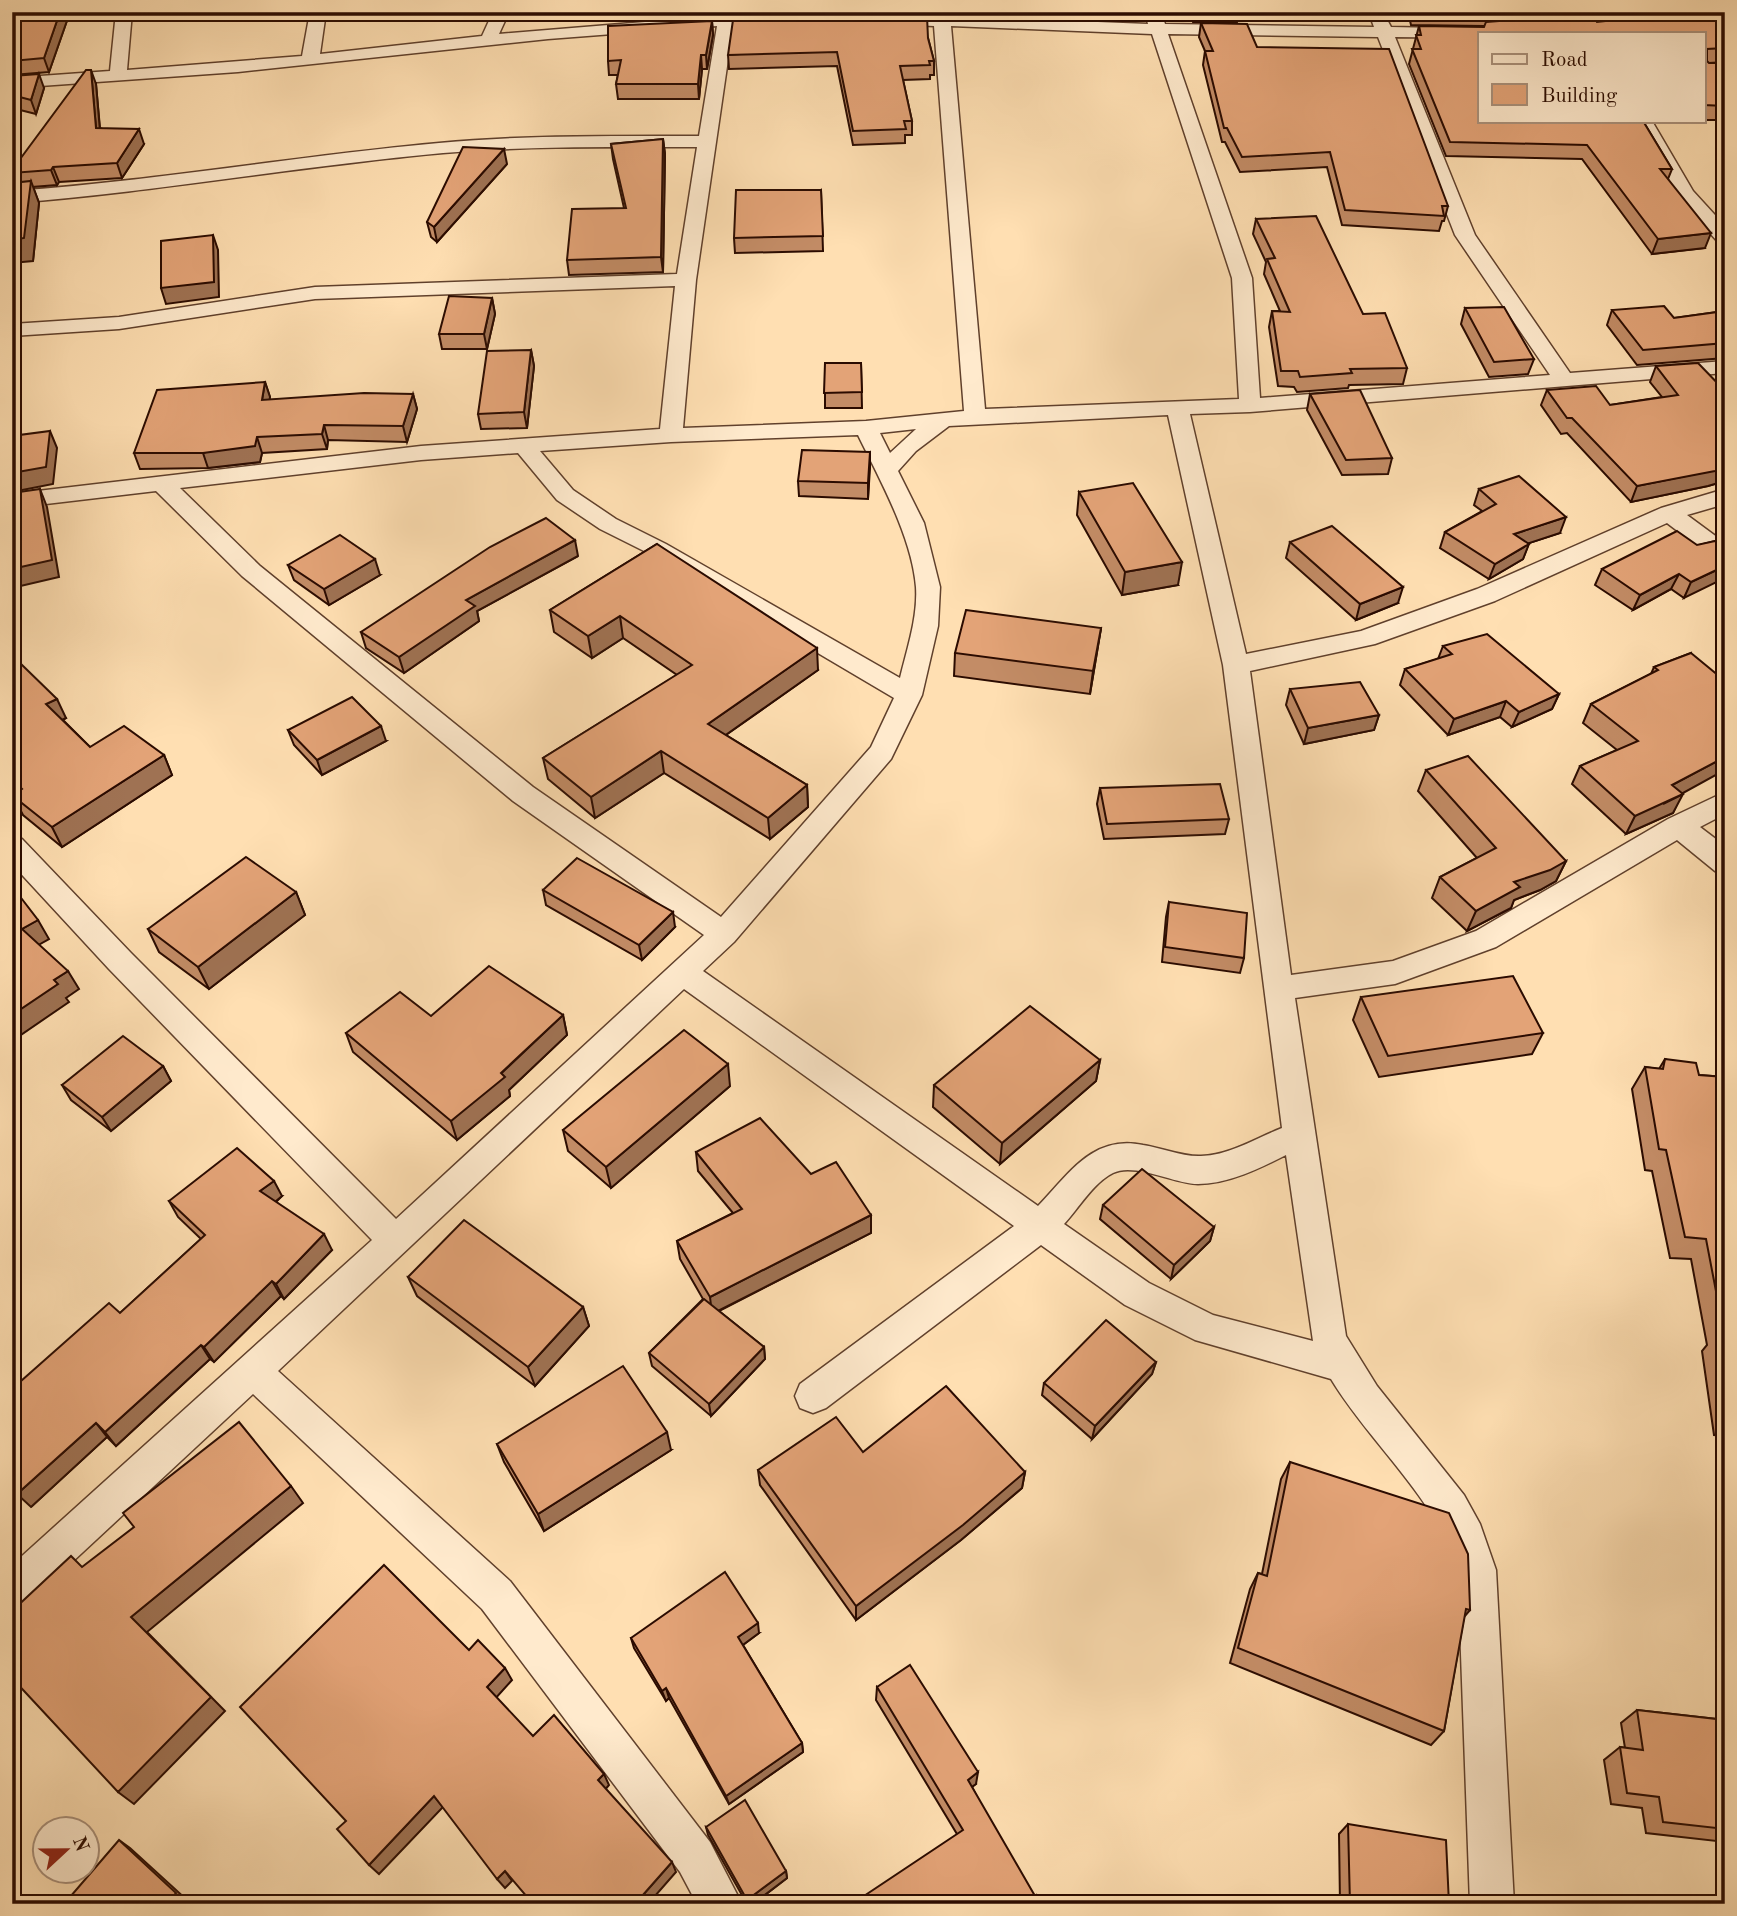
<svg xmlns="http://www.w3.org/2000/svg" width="1737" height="1916" font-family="'Old Standard TT',serif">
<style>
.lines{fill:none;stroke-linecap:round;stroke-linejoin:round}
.minor-casing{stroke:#60402c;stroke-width:3}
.minor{fill:#ffeacd;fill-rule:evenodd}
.wall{fill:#c38c66;stroke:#2b0b00;stroke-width:2}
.shaded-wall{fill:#9f7253;stroke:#2b0b00;stroke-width:2}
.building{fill:#e3a377;stroke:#2b0b00;stroke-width:2}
</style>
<rect width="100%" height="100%" fill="#ffdfb2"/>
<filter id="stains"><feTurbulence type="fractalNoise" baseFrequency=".00286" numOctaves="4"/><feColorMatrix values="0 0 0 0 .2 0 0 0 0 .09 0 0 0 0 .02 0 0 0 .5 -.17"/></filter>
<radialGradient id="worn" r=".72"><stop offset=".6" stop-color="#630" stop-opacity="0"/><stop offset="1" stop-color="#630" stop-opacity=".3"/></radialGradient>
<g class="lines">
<g class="minor-casing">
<g id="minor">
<path d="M116 12H132L127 70 302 56 310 12H326L320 54 482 36 493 12H509L499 34 718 16 719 12H735V15H788L790 19 782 24 733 25 696 280 683 428 866 421 964 411 934 26 888 24 880 19 882 15 933 16V12H949L950 16 1148 24 1145 12H1161L1165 24 1374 27 1370 16 1372 12H1383L1391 27 1491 29 1493 33H1480V38L1395 37 1475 235 1570 373 1725 361V373L1250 412 1190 414 1246 654 1361 631 1477 589 1661 508 1725 489V504L1687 515 1725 543V563L1716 560 1667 523 1495 601 1375 644 1250 671 1291 975 1393 961 1476 931 1668 819 1725 792V814L1700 827 1725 846V874L1715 871 1677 840 1496 947 1395 984 1295 998 1346 1336 1377 1386 1464 1495 1480 1524 1496 1570 1514 1904H1470L1458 1570C1434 1495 1371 1445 1331 1379L1195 1340 1125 1305 1041 1245 826 1408 813 1413 800 1408 795 1396 800 1384 1014 1226 684 989 278 1371 510 1581 710 1842 742 1904H697L680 1872 482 1609 253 1394 26 1605 12 1610V1565L372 1240 109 969 12 864V836L22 839 131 953 396 1219 704 935 513 801 242 576 156 491 12 508V494L421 446 660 429 675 286 315 299 119 329 12 336V324L119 317 315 287 677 274 697 147C613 147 528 146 443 153 299 166 157 192 12 203V191C155 181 296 156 439 143 525 135 612 136 699 136L717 26 548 39 238 72 12 88V78L110 71ZM951 26 1152 34 1232 278 1239 399 985 409ZM1168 34 1378 37 1455 235 1550 375 1260 398 1252 278ZM1168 415 1223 665 1282 1128C1256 1138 1230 1155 1201 1156 1182 1157 1163 1148 1143 1145 1093 1134 1069 1174 1038 1206L703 971 734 942 891 759 922 695 938 626 940 587 924 523 898 471 916 451 949 426ZM916 429 890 453 880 433ZM858 435C880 480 912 537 916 587 918 617 907 649 900 678L666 544 616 519 573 490 540 451 671 442ZM518 453 557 500 600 529 650 554 894 698 871 747 721 917 533 787 260 566 180 488 421 460ZM1286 1155 1313 1341 1213 1315 1149 1283 1064 1224C1079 1208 1093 1183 1113 1173 1134 1162 1175 1184 1198 1184 1228 1184 1260 1168 1286 1155Z"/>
<polygon points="1634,121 1652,121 1693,191 1725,226 1725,244 1718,242 1678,198"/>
</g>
</g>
<use href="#minor" class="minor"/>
</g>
<g class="wall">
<polygon points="12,12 70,12 49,72 12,75"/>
<polygon points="873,12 919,12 919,13"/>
<polygon points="998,12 1135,12 1134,16"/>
<polygon points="1189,12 1239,12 1237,22 1193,22"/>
<polygon points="1408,12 1592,12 1597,22 1606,21 1602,12 1725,12 1725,62 1709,63 1725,63 1725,120 1704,120 1704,33 1480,33 1643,121 1672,169 1668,179 1705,248 1652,254 1582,159 1446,156 1409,64 1419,26 1484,26 1411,25"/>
<polygon points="712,21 713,35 707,69 702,69 699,99 618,99 616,84 618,75 609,75 608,61"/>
<polygon points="1201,23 1257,47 1448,206 1444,221 1442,221 1439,231 1342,225 1327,167 1240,172 1225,142 1222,142 1203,65 1205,51 1199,37"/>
<polygon points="928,38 934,61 934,75 930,75 930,79 903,80 912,121 912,135 905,135 905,143 853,145 837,66 729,69 728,55"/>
<polygon points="12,76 44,88 36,114 12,108"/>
<polygon points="96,84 100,128 144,144 122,178 59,182 57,185 33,187 39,203 33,261 12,179 12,170"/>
<polygon points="663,139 665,154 663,272 569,275 567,260 624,208 613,159 611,144"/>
<polygon points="507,164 437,242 431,237 427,222"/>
<polygon points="821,190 823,251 735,253 734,238"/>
<polygon points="1256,219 1363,314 1407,368 1403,384 1349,385 1348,388 1297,392 1294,387 1278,386 1269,327 1272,311 1280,311 1264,274 1266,262 1253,234"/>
<polygon points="492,298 495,314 487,349 442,349 439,334"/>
<polygon points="1465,308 1534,359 1528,374 1489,377 1461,324"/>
<polygon points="1612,310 1674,318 1725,311 1725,358 1637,365 1607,325"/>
<polygon points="531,350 534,366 527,428 481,429 478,414"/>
<polygon points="825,363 861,363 862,408 825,408"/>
<polygon points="1656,366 1725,391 1725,481 1708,486 1631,502 1567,433 1561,434 1541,405 1547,390 1610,405 1662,397 1650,382"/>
<polygon points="265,382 270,397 269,400 413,394 417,409 407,442 328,440 327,449 262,453 260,462 208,468 140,469 134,453"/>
<polygon points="1310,394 1392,458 1388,474 1342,475 1307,410"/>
<polygon points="870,452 868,499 799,496 798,481"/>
<polygon points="1479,489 1560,533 1529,543 1523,559 1489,579 1440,548 1445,532 1482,511 1474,505"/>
<polygon points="1079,492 1178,585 1122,595 1077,515"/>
<polygon points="1715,541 1684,598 1671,589 1633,610 1595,585 1602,569"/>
<polygon points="1290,542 1398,603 1356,620 1286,558"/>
<polygon points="657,544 818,670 726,735 807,785 808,807 770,839 664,773 595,818 548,779 543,758 677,675 623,638 592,658 554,632 550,610"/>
<polygon points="578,556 477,611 479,621 404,673 366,648 361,632"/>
<polygon points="288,565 380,575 329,605 294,580"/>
<polygon points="1101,628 1090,694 954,676 955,653"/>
<polygon points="1443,646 1559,694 1552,709 1512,727 1500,717 1448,735 1400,685 1405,669 1438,659"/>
<polygon points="1691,653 1682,793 1673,813 1626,834 1572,784 1580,766 1617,750 1583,723 1591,704 1651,674 1654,667"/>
<polygon points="12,667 66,718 63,720 90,747 164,755 172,775 62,847 23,815 13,796 17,793 12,787"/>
<polygon points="1290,689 1379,715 1374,730 1304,744 1286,705"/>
<polygon points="288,730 386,741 322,775 294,745"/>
<polygon points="1426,770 1566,861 1556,881 1540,890 1514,900 1511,908 1467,931 1432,898 1440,877 1477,858 1418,791"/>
<polygon points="1100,788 1229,819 1225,834 1104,839 1097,804"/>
<polygon points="543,890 675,927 642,960 546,905"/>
<polygon points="296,892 305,915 209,989 159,952 148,929"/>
<polygon points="1169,902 1244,958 1240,973 1162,962 1166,917"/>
<polygon points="1361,997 1543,1033 1532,1054 1379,1077 1353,1020"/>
<polygon points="563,1015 567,1035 509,1090 510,1096 457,1140 353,1052 346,1033 431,1016"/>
<polygon points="1665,1059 1699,1075 1725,1077 1725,1436 1714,1435 1702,1351 1707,1345 1691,1259 1670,1258 1652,1171 1645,1170 1632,1089 1645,1067 1659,1069"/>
<polygon points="1100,1060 1096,1081 1000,1164 933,1107 934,1085"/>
<polygon points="163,1066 171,1081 111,1131 71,1100 62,1085"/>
<polygon points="730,1086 611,1188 568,1151 563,1130"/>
<polygon points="696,1152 811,1174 871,1215 871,1233 719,1311 764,1347 765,1359 711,1416 652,1366 649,1353 703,1299 680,1259 677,1241 733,1213 698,1171"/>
<polygon points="282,1196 276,1202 332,1250 284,1299 281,1296 214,1362 210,1359 116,1446 107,1437 31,1507 120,1313 201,1239 178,1217 169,1201"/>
<polygon points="1103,1205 1214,1227 1210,1241 1171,1279 1100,1219"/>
<polygon points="408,1277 583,1307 589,1326 535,1386 417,1296"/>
<polygon points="1156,1362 1152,1374 1092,1439 1042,1395 1044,1383"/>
<polygon points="497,1444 671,1450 544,1531 504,1462"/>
<polygon points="863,1452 1025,1472 1022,1488 961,1540 856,1620 760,1485 758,1470"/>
<polygon points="1290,1462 1470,1610 1464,1617 1444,1731 1431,1745 1230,1663 1250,1589 1258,1573 1262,1574 1281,1479"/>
<polygon points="759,1633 743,1645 802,1743 803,1752 729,1804 669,1698 666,1701 634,1648 631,1638"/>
<polygon points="877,1687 976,1784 972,1787 1032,1904 957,1834 876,1700"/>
<polygon points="1637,1710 1725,1720 1725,1842 1646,1833 1642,1808 1611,1804 1604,1760 1620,1747 1625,1748 1621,1723"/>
<polygon points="1348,1824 1449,1904 1340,1904 1339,1834"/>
<polygon points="706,1827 786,1871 787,1878 753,1904 747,1904 708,1835"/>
</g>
<g class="shaded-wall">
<polygon points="60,12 70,12 49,72 44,58"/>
<polygon points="712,21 713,35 707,69 706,55"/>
<polygon points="701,55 702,69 699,99 698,84"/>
<polygon points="91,70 96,84 101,143 96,128"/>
<polygon points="39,74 44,88 36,114 31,100"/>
<polygon points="139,129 144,144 122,178 117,163"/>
<polygon points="663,139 665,154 663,272 661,257"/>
<polygon points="504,149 507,164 437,242 434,227"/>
<polygon points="53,167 59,182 57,185 51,170"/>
<polygon points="31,181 39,203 33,261 12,263 12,240"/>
<polygon points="1711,233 1705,248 1652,254 1658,239"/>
<polygon points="213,235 218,250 219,297 166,304 161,288"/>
<polygon points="492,298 495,314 487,349 484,334"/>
<polygon points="531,350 534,366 527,428 524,412"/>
<polygon points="265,382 270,397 267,416 262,400"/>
<polygon points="413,394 417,409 407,442 403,426"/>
<polygon points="324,425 328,440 327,449 322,434"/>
<polygon points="50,431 57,448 53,484 12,492 12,473"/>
<polygon points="257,437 262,453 260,462 208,468 203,453"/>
<polygon points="870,452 870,468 868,499 868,483"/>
<polygon points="1725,468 1725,481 1708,486 1631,502 1637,486"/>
<polygon points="40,489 47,507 59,577 12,588 12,569"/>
<polygon points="1566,517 1560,533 1508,550 1514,534"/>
<polygon points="575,540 578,556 477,611 479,621 404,673 399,657 466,600"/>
<polygon points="1529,544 1523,559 1489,579 1495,564"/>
<polygon points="375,559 380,575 329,605 324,589"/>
<polygon points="1182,562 1178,585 1122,595 1125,572"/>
<polygon points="1725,566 1725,578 1684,598 1691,582"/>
<polygon points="1679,574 1671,589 1633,610 1640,595"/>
<polygon points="1403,587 1398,603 1356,620 1360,604"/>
<polygon points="620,616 623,638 592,658 588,636"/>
<polygon points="1101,628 1090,694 1093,671"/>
<polygon points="817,648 818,670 710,746 708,724"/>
<polygon points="1559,694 1552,709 1512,727 1519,712"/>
<polygon points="57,699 66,718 56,723 46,704"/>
<polygon points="1506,701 1500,717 1448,735 1454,719"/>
<polygon points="1379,715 1374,730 1304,744 1308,728"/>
<polygon points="381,726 386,741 322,775 317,760"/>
<polygon points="661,751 664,773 595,818 591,797"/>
<polygon points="164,755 172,775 62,847 52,827"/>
<polygon points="1725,757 1725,770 1663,804 1683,794 1673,813 1626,834 1635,816 1672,785"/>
<polygon points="807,785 808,807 770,839 768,818"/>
<polygon points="1566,861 1556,881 1540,890 1514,900 1511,908 1467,931 1476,911 1514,882"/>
<polygon points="296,892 305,915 209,989 198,967"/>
<polygon points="673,912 675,927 642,960 639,945"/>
<polygon points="38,920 49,939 33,948 22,929"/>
<polygon points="68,971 79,989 66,998 69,1002 12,1041 12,1015 54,980"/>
<polygon points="563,1015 567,1035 509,1090 510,1096 457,1140 451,1121"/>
<polygon points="1100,1060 1096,1081 1000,1164 1002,1143"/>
<polygon points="728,1064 730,1086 611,1188 606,1167"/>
<polygon points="163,1066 171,1081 111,1131 102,1117"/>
<polygon points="274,1181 282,1196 269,1207 260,1191"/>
<polygon points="871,1215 871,1233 712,1314 710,1297"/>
<polygon points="1214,1227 1210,1241 1171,1279 1174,1265"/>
<polygon points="324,1234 332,1250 284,1299 276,1284"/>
<polygon points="272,1281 281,1296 214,1362 204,1347"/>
<polygon points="583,1307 589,1326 535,1386 528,1367"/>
<polygon points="201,1345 210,1359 116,1446 105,1432"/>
<polygon points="764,1347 765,1359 711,1416 709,1404"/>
<polygon points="1156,1362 1152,1374 1092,1439 1095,1426"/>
<polygon points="96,1423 107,1437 31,1507 17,1494"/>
<polygon points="667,1432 671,1450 544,1531 538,1514"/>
<polygon points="1025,1472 1022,1488 961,1540 856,1620 856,1606"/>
<polygon points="291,1486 303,1503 147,1632 225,1711 134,1804 118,1792 131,1617"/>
<polygon points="758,1623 759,1633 740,1647 738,1637"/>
<polygon points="505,1668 512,1680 494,1700 487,1687"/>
<polygon points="666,1688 669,1698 666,1701 662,1691"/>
<polygon points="802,1743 803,1752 729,1804 726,1796"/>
<polygon points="978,1772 976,1784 966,1791 968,1780"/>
<polygon points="604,1774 609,1785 604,1791 598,1780"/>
<polygon points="434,1796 443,1807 379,1874 369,1865"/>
<polygon points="119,1840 130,1848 187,1900 183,1904 167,1904"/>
<polygon points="672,1862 676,1872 648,1904 635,1904"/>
<polygon points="505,1871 512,1881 505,1888 497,1879"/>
<polygon points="786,1871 787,1878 753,1904 748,1904 747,1900"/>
<polygon points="1035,1896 1032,1904 1024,1904"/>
</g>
<g class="building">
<polygon points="12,12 60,12 44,58 12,61"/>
<polygon points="1489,12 1592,12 1597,22 1616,20 1613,12 1725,12 1725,48 1707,49 1707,61 1709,63 1725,63 1725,106 1704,105 1704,33 1480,33 1480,121 1643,121 1672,169 1660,169 1711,233 1658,239 1587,145 1450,142 1412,49 1421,49 1416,35 1421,35 1419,26 1484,27 1486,22 1498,21 1495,12"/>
<polygon points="753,13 927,16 928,38 934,61 929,61 930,65 900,66 912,121 904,121 906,129 853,131 837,52 728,55 733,20 753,18"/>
<polygon points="712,21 706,55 701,55 698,84 616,84 621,60 608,61 608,26"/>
<polygon points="1201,23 1247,24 1257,47 1389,49 1448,206 1442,206 1444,216 1345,210 1330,152 1242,157 1227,128 1224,128 1205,51 1213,51"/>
<polygon points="86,70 91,70 96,128 139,129 117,163 53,167 51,170 12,173 12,170"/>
<polygon points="39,74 31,100 12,95 12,76"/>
<polygon points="663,139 661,257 567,260 572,209 626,208 611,144"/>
<polygon points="463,147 504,149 434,227 427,222"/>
<polygon points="31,181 24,238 12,240 12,183"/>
<polygon points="736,190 821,190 823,236 734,238"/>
<polygon points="1316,216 1363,314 1385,313 1407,368 1350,369 1352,373 1300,377 1298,371 1281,371 1272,311 1290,312 1267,259 1275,258 1256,219"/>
<polygon points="213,235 214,282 161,288 161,241"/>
<polygon points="449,296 492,298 484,334 439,334"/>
<polygon points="1664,306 1674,318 1725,311 1725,343 1643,350 1612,310"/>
<polygon points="1504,307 1534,359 1494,362 1465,308"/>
<polygon points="531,350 524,412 478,414 487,351"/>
<polygon points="825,363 861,363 862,392 824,393"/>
<polygon points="1698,363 1725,391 1725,468 1715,471 1637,486 1572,418 1567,418 1547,390 1596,386 1610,405 1678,395 1656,366"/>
<polygon points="265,382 262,400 364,393 413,394 403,426 324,425 322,434 257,437 255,446 203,453 134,453 157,390"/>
<polygon points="1360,390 1392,458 1346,460 1310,394"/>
<polygon points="50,431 46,467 12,473 12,436"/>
<polygon points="802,450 870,452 868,483 798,481"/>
<polygon points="1519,476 1566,517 1514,534 1529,544 1495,564 1445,532 1496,504 1479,489"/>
<polygon points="1133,483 1182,562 1125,572 1079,492"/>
<polygon points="40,489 52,560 12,569 12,493"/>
<polygon points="546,518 575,540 466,600 475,606 399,657 361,632 490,547"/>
<polygon points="1332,526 1403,587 1360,604 1290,542"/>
<polygon points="1677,531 1697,545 1715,541 1725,545 1725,566 1691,582 1679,574 1640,595 1602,569"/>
<polygon points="340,535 375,559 324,589 288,565"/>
<polygon points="657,544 817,648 708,724 807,785 768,818 661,751 591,797 543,758 692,665 620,616 588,636 550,610"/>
<polygon points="966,610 1101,628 1093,671 955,653"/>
<polygon points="1487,634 1559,694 1519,712 1506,701 1454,719 1405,669 1452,654 1443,646"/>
<polygon points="1691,653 1725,681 1725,757 1672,785 1683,794 1635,816 1580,766 1638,741 1591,704 1658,670 1654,667"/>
<polygon points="20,663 57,699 46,704 90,747 124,726 164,755 52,827 13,796 22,789 12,779 12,667"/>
<polygon points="1360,682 1379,715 1308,728 1290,689"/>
<polygon points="352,697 381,726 317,760 288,730"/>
<polygon points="1468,756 1566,861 1550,870 1514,882 1520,887 1476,911 1440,877 1496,848 1426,770"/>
<polygon points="1220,784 1229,819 1107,824 1100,788"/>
<polygon points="246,857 296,892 198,967 148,929"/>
<polygon points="577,858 673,912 639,945 543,890"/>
<polygon points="15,890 38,920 22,929 68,971 54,980 58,984 12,1015 12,891"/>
<polygon points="1169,902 1247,913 1244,958 1165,947"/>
<polygon points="489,966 563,1015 501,1073 505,1077 451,1121 346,1033 400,992 431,1016"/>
<polygon points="1513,976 1543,1033 1388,1056 1361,997"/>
<polygon points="1030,1006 1100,1060 1002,1143 934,1085"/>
<polygon points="684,1030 728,1064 606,1167 563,1130"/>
<polygon points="123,1036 163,1066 102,1117 62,1085"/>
<polygon points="1665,1059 1696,1063 1699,1075 1725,1077 1725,1378 1718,1332 1724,1333 1706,1239 1685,1237 1666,1150 1659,1149 1645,1067 1663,1069"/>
<polygon points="760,1118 811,1174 836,1162 871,1215 710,1297 677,1241 742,1209 696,1152"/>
<polygon points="237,1148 274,1181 260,1191 324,1234 276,1284 272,1281 204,1347 201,1345 105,1432 96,1423 17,1494 12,1488 12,1389 109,1303 120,1313 205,1235 169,1201"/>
<polygon points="1142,1169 1214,1227 1174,1265 1103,1205"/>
<polygon points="464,1220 583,1307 528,1367 408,1277"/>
<polygon points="704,1299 764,1347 709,1404 649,1353"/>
<polygon points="1106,1320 1156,1362 1095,1426 1044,1383"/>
<polygon points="623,1366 667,1432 538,1514 497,1444"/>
<polygon points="946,1386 1025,1472 963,1525 856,1606 758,1470 836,1417 863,1452"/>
<polygon points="239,1422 291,1486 131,1617 211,1697 118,1792 12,1678 12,1611 71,1556 82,1567 134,1527 123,1513"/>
<polygon points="1290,1462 1449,1513 1468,1554 1470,1608 1470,1610 1466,1609 1444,1731 1238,1648 1258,1573 1267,1576"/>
<polygon points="384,1565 469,1650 478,1640 505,1668 487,1687 533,1736 554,1715 604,1774 598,1780 672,1862 635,1904 533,1904 505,1871 497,1879 434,1796 369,1865 337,1829 346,1821 240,1707"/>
<polygon points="725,1572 758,1623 738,1637 802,1743 726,1796 666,1688 662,1691 631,1638"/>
<polygon points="910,1665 978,1772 968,1780 1035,1896 1024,1904 852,1904 963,1830 877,1687"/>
<polygon points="1637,1710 1725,1720 1725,1829 1663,1822 1659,1797 1627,1793 1620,1747 1643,1750"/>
<polygon points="745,1800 786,1871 747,1900 706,1827"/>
<polygon points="1348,1824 1446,1840 1449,1904 1350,1904"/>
<polygon points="119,1840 176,1893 167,1904 64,1904"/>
</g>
<rect width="1737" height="1916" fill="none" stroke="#ffdfb2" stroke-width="42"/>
<rect x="14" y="14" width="1709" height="1888" fill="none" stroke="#2b0b00" stroke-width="3.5"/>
<rect x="21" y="21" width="1695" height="1874" fill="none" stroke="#2b0b00" stroke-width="2"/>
<rect x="1478" y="32" width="228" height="91" fill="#ffeacd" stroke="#aa917b" stroke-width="2"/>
<rect x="1492" y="54" width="35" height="10" fill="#ffeacd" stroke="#aa917b" stroke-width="2"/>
<text x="1541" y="66" font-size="21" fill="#2b0b00">Road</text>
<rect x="1492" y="84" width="35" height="21" fill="#e3a377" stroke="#aa917b" stroke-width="2"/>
<text x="1541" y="102" font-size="21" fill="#2b0b00">Building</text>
<g transform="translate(66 1850) rotate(68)"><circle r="33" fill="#ffeacd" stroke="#aa917b" stroke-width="2"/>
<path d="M0-5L12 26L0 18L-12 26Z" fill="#8f2418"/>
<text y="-10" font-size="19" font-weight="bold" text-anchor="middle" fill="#2b0b00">N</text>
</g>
<rect width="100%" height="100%" filter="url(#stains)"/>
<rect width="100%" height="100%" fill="url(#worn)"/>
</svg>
